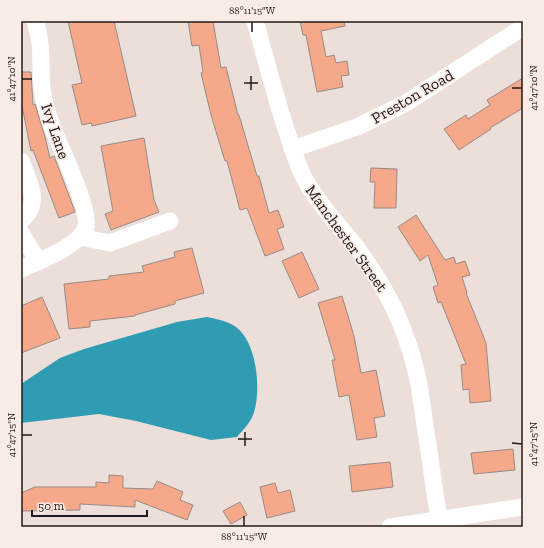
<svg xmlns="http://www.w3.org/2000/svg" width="544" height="548" font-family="'Zilla Slab',serif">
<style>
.water{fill:#2f9cb3}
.building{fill:#f6a88b;stroke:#978b86}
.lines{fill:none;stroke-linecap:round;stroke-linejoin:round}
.minor{stroke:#fff;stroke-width:17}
.ticks{fill:none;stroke:#201b1a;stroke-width:1.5}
.labels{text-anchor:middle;stroke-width:3.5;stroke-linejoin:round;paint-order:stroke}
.street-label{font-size:16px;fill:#201b1a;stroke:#f9ece7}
.neatline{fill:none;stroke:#201b1a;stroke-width:1.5}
.ticks-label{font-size:10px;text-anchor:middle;fill:#201b1a}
</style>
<rect width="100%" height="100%" fill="#ecdfda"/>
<path class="water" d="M207 317C216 319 228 321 236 327 257 342 262 392 253 415 250 423 243 430 237 437L211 440 136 421 99 414 21 423V384L60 358 84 349 177 322Z"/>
<g class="building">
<polygon points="68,21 114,21 136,116 92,126 91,123 82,125 72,85 82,83"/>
<polygon points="188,21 213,21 221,68 226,67 238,115 239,115 257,176 259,176 269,213 278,210 284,227 277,229 284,249 265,256 247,208 240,210 227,161 225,161 211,115 201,73 203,72 199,45 192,46"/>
<polygon points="300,21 344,21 345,26 321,31 326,57 334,55 336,63 347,61 349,75 341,76 343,87 317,92 306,35 303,35"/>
<polygon points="21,72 31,72 33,105 35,104 45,137 50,158 54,156 74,209 75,212 59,218 33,150 31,151 21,101"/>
<polygon points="523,78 523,108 490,128 491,129 459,150 444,129 466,115 468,119 490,105 487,100"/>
<polygon points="144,138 154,200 159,212 111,230 105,214 113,211 101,146"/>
<polygon points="371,168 397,169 396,208 374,208 375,182 370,182"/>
<polygon points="416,215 445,260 454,257 456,264 465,261 470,275 462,277 467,293 466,293 486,343 491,401 470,403 469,389 463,390 461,365 466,364 441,302 438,303 433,287 438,285 428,255 420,261 398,227"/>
<polygon points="192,248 204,293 175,301 175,304 135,315 135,316 90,321 90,327 69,329 64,284 109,279 109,276 144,272 142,266 175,257 174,252"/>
<polygon points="302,252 319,289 299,298 282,261"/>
<polygon points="342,296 354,336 361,373 376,370 385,416 374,418 377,437 357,440 349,395 339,397 332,360 335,360 318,303"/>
<polygon points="42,297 60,338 21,353 21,306"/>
<polygon points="513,449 515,470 474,474 471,453"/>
<polygon points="390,462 393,487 352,492 349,466"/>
<polygon points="109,475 123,476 123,488 153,489 157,481 183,492 180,500 193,505 187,520 135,500 135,507 80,504 80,510 21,511 21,493 35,487 96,487 96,482 109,483"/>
<polygon points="275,483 278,493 290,490 295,511 267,518 260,487"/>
<polygon points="240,502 247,515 231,524 223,511"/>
</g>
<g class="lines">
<g class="minor">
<path d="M255 21C266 59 275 97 288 135 293 151 298 168 307 183 320 206 340 226 356 247 389 291 408 331 419 384L440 527"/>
<polyline points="293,149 357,127 406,103 523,27"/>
<path d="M21 161C29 181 42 204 21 220"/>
<polyline points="21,233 38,261"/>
<polyline points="80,237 110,243 170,221"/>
<path d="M21 269C39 261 80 246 86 227 90 208 61 149 53 129 48 116 44 101 42 88 40 65 43 43 35 21"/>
<polyline points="390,527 523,507"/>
</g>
</g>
<path class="ticks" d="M252 32V22M22 79H32M244 83H258M512 88H522M251 90V76M22 435H32M238 439H252M512 443 522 444M245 446V432M244 526V516"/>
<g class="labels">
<g class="street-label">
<text transform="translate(412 96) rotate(-30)" y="6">Preston Road</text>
<text transform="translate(56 131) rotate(71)" y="6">Ivy Lane</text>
<text transform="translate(347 238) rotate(54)" y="6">Manchester Street</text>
</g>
</g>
<rect width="544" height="548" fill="none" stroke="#f9ece7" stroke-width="44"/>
<path d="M32 510v6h115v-6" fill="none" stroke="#201b1a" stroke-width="2"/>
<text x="38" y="510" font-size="12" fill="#201b1a" stroke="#f9ece7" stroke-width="3" paint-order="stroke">50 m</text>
<rect x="22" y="22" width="500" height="504" class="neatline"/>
<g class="ticks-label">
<text x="252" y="14">88°11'15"W</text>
<text transform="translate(11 79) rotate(-90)" y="4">41°47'10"N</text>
<text transform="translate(533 88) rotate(-90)" y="4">41°47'10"N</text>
<text transform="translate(11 435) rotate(-90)" y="4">41°47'15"N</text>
<text transform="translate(533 444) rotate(-90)" y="4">41°47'15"N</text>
<text x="244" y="540">88°11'15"W</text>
</g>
</svg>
